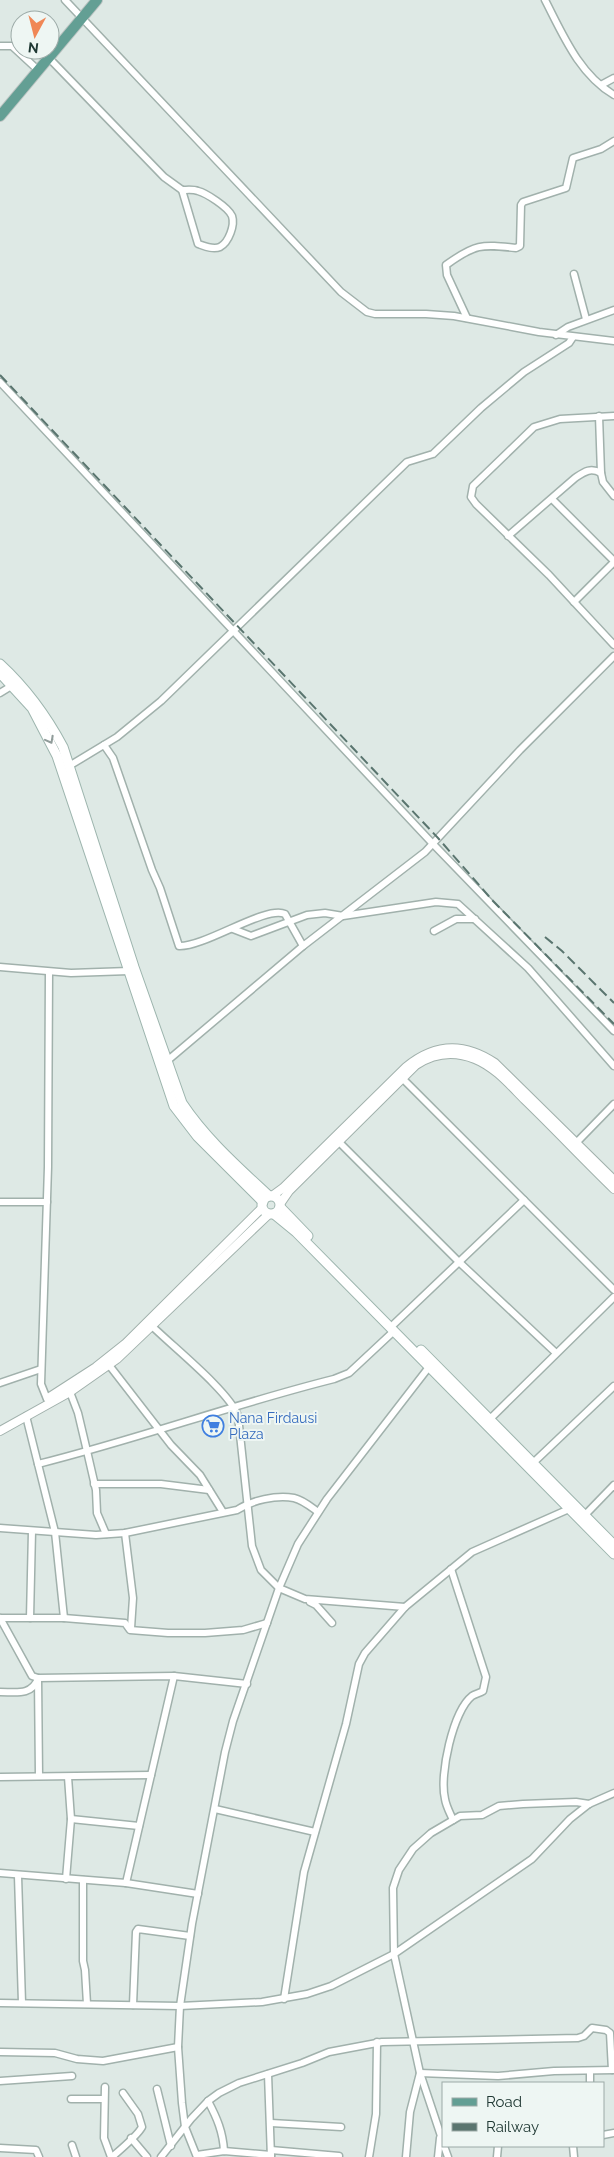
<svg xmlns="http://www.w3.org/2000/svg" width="614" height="2157" font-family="Raleway,sans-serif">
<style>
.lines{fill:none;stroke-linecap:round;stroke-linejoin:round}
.minor-casing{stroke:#a1b1ac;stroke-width:9}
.tertiary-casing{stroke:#a1b1ac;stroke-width:10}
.secondary-casing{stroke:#9db5ae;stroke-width:11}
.primary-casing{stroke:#bcc4c2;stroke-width:12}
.minor{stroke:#fff;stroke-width:6}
.tertiary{stroke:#fff;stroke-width:8}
.secondary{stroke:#fff;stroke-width:9}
.primary{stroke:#639f94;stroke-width:10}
.rail{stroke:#5a756f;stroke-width:2;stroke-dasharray:10 5;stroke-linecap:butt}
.oneway{stroke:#909c9a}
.labels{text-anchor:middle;stroke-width:4;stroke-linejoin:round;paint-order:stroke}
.shop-label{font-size:14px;fill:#366cbe;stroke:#eef6f3;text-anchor:start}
</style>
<rect width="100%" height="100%" fill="#dee9e5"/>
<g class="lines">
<g class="minor-casing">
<g id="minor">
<polyline points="65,0 341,292 367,312 375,314 426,314 454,316 539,332 614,341"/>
<path d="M545 0C563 35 579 74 614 95"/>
<polyline points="0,46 12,46 38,70"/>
<polyline points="48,57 164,177 182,190"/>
<polyline points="601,85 614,78"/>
<path d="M182 190C187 190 193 189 198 191 206 193 228 207 232 216 235 225 229 242 220 247 213 250 204 246 198 244Z"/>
<polyline points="574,274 586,319"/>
<path d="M467 318 447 275 446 265C475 244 481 244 516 248L520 246 521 205 523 202 566 188 573 158 601 149 614 141"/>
<polyline points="556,335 568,327 614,310"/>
<polyline points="0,382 433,844 614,1031"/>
<polyline points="599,416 601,473 603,482 614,496"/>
<polyline points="614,416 560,419 534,427 473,486 471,497 476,504 549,575 614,645"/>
<polyline points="552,499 614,561"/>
<path d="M508 536 575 478C584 472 590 467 601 473"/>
<polyline points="574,602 614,562"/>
<polyline points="0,693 13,685"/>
<path d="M104 745 113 758 152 870 160 888 179 946C205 947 266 905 285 914L303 946"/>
<polyline points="69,766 117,737 161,701 407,462 433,454 481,408 524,372 569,343 573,337"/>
<polyline points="233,929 251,936 307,915 325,913 343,916 436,902 458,904 528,968 614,1066"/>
<polyline points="434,931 456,919 475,919"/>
<polyline points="0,967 71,973 129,971"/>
<polyline points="167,1061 303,946 425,852 520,750 614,656"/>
<polyline points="403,1079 614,1290"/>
<polyline points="339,1142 459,1262 556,1353"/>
<polyline points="576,1143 614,1104"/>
<polyline points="0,1202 47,1202"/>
<polyline points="394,1324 524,1200"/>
<path d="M152 1326C172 1346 230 1392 238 1416L252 1546 261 1570 279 1588 305 1599 405 1607"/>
<polyline points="109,1365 171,1445 200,1475 223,1512"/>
<polyline points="0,1383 41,1369"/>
<polyline points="70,1392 78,1413 87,1451 96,1490 97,1513 106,1534"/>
<polyline points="47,1399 41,1384 48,1167 49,972"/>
<polyline points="26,1416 55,1532 64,1618"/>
<polyline points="490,1419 614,1297"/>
<polyline points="533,1463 614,1386"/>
<path d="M38 1464C138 1439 234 1404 334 1379L349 1373 394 1331"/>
<polyline points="94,1484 161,1484 209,1490"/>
<polyline points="585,1515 614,1485"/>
<path d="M0 1528 96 1535 125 1533 237 1510C252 1500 276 1495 294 1498 303 1500 311 1507 318 1512"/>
<polyline points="125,1533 133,1598 131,1628"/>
<path d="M451 1569 486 1677 483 1691C480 1693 475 1694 472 1696 453 1711 439 1775 445 1799 446 1806 450 1813 453 1820"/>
<polyline points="310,1602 316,1605 332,1623"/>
<polyline points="0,1618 32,1676 38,1678 174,1676 247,1684"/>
<polyline points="0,1618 64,1618 125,1623 130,1630 168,1633 205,1633 243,1630 267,1623"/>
<polyline points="30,1618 32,1531"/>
<polyline points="38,1678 39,1776"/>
<path d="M0 1692C16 1692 31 1696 38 1679"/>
<polyline points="0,1777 151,1775"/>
<polyline points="215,1809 315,1832"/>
<polyline points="71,1819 139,1826"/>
<polyline points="0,1873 126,1883 198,1894"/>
<polyline points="18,1876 22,2003"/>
<polyline points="66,1879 71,1819 68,1777"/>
<polyline points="83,1880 83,1961 85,1970 87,2004"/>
<polyline points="126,1883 174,1676"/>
<polyline points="284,1999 304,1872 346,1724 359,1664 365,1653 405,1607 472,1552 569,1509"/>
<polyline points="0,2003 180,2006 262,2002 307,1994 331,1986 394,1954 532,1859 570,1819 589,1804 614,1793"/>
<polyline points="133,2005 136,1932 138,1929 190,1936"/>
<polyline points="0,2052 55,2053 77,2059 103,2061 178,2047"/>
<polyline points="590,2071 590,2083"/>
<polyline points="268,2074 271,2157"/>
<polyline points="0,2081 72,2076"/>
<polyline points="105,2087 104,2138 111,2157"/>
<polyline points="157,2089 171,2146"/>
<polyline points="71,2099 104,2099"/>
<path d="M208 2101C217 2118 223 2132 224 2151"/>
<polyline points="271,2123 341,2127"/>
<polyline points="603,2135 614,2133"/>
<polyline points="131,2138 147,2157"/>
<polyline points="443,2142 420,2073 394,1954 393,1888 399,1870 413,1849 431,1833 460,1816 482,1815 499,1806 523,1804 576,1802 589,1804"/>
<polyline points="72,2145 76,2157"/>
<polyline points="444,2146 448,2157"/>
<polyline points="573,2146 574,2157"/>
<polyline points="0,2148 36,2150 39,2157"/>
<polyline points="271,2150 339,2156"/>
<polyline points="197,2155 224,2151 271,2155"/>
<path d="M112 2157C120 2150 138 2135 142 2127L138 2114 123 2093"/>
<polyline points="161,2157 191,2119 208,2101 219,2093 239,2083 302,2063 329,2052 382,2042 578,2038 584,2036 592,2028 606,2030 610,2033 612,2070"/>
<polyline points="197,2157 185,2127 182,2103 178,2047 180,2006 192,1924 225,1752 233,1721 279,1588 298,1544 327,1499 429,1367"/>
<polyline points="369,2157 376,2114 377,2042"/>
<polyline points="406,2157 410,2112 420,2073 498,2076 554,2071 614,2070"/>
<polyline points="438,2157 440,2138"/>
<polyline points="497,2157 498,2146"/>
</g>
</g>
<g class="tertiary-casing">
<g id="tertiary">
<path d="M272 1196 283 1188 406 1067C435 1043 464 1042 495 1063L614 1180"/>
<path d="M280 1204 289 1191 416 1065C434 1053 455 1051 475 1059 495 1067 510 1085 525 1100 555 1129 584 1160 614 1189"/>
<polyline points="48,1398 96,1367 125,1344 262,1208"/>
<polyline points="0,1431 70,1392 117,1359 269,1214"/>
</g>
</g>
<g class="secondary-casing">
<g id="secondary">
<path d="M0 664C26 688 46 715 63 747L134 967 182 1103C206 1139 238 1167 269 1196"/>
<polyline points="0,673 32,708 57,756 174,1106 197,1136 263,1202"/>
<circle cx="271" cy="1205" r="9"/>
<polyline points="280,1207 308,1236"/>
<polyline points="274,1214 296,1232 614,1554"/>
<polyline points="421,1350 614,1545"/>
</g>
</g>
<g class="primary-casing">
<polyline id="primary" points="0,116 97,0"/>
</g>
<use href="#minor" class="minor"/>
<use href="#tertiary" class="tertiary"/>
<use href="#secondary" class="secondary"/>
<use href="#primary" class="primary"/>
<g class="rail">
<polyline points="0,375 438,838 493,901 614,1024"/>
<polyline points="545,937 562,951 614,1003"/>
</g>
</g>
<defs><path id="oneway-chevron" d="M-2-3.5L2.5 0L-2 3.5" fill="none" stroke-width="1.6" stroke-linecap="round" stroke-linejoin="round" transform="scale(1.25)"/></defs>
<use class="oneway" href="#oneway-chevron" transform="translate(50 740) rotate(62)"/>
<defs>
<g id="supermarket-ring" transform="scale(1.125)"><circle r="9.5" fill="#eef6f3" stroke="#3f7fe0" stroke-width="1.5"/><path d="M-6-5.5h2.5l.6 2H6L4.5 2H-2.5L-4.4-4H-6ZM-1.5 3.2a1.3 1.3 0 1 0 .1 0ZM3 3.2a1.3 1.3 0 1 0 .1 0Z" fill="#3f7fe0"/></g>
</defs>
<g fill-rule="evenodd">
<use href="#supermarket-ring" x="213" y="1426"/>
</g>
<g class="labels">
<g class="shop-label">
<text x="229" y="1423">Nana Firdausi<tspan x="229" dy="16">Plaza</tspan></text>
</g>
</g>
<rect x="442" y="2082" width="162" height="65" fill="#eef6f3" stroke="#9caaa7"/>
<rect x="452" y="2098" width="25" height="8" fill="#639f94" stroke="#9caaa7"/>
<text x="486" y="2107" font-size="15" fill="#203934">Road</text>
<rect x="452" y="2123" width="25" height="8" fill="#5a756f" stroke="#9caaa7"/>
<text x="486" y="2132" font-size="15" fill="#203934">Railway</text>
<g transform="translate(35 35) rotate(187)"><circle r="24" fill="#eef6f3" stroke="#9caaa7"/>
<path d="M0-4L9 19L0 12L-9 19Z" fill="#f08756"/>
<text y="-8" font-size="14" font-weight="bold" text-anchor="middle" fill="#203934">N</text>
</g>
</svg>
